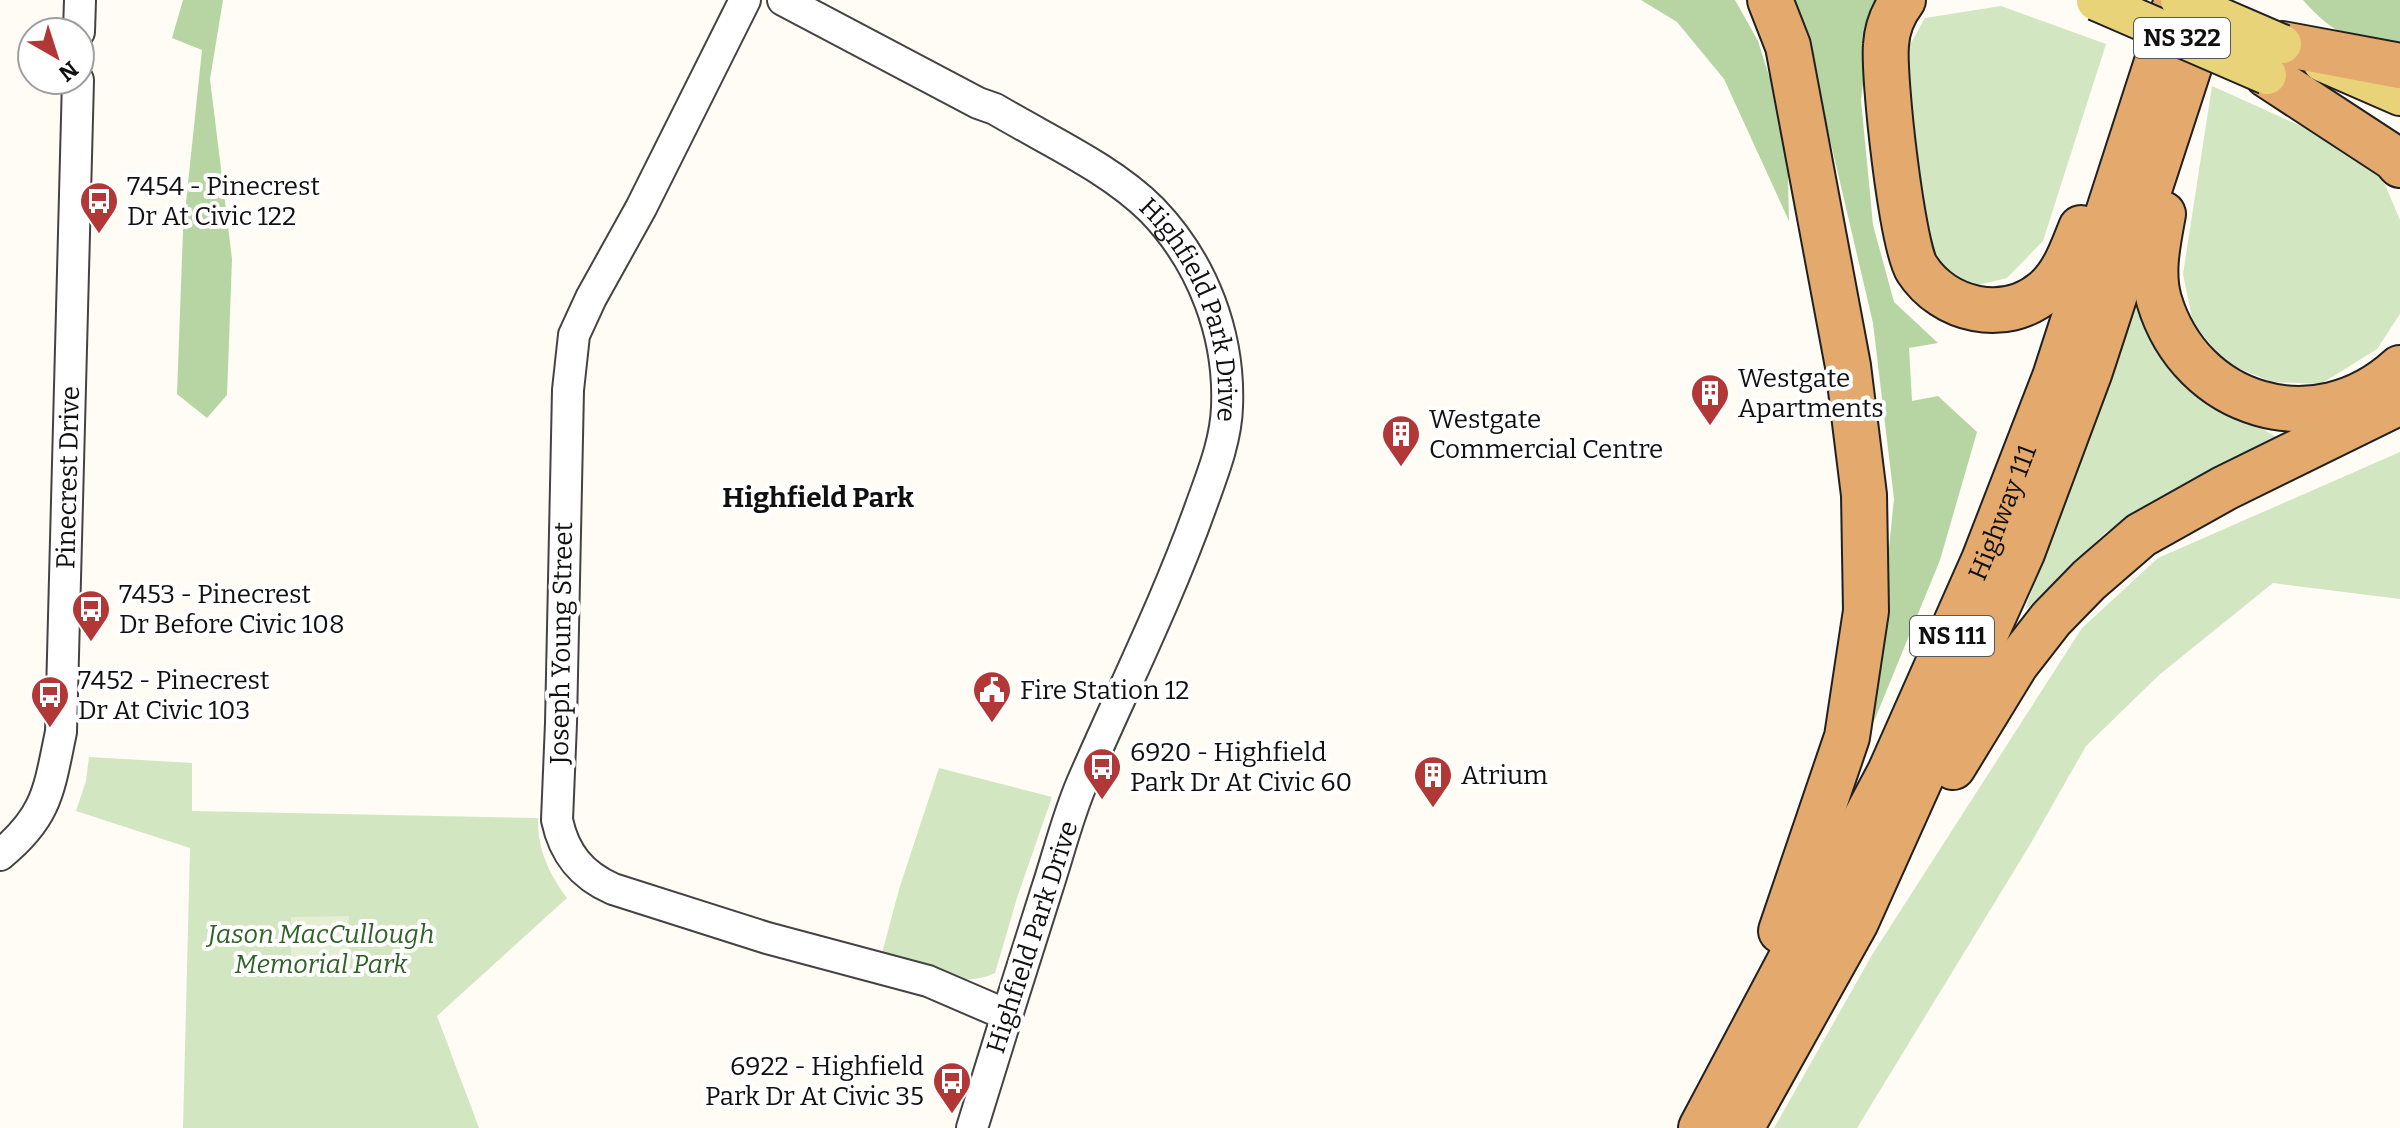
<svg xmlns="http://www.w3.org/2000/svg" width="2400" height="1128" font-family="Bitter,serif">
<style>
.green{fill:#d2e6c1}
.forest{fill:#b6d5a2}
.pitch{fill:#e3eed2}
.lines{fill:none;stroke-linecap:round;stroke-linejoin:round}
.minor-casing{stroke:#434343;stroke-width:34}
.major-casing{stroke:#212121;stroke-width:42}
.highway-casing{stroke:#212121;stroke-width:48}
.minor{stroke:#fff;stroke-width:30}
.major{stroke:#e9d379;stroke-width:38}
.highway{stroke:#e4a96c;stroke-width:44}
.major-bridge-casing{stroke:#212121;stroke-width:42;stroke-linecap:butt}
.major-bridge{stroke:#e9d379;stroke-width:38}
.labels{text-anchor:middle;stroke-width:8;stroke-linejoin:round;paint-order:stroke}
.shield{fill:#fff;stroke:#585858;stroke-width:2}
.shield-label{font-size:24px;font-weight:bold;fill:#101010}
.poi-label{font-size:26px;fill:#101010;stroke:#fff;text-anchor:start}
.street-label{font-size:26px;fill:#101010;stroke:#fff}
.park-label{font-size:26px;font-style:italic;fill:#306227;stroke:#fff}
.neighbourhood-label{font-size:28px;font-weight:bold;fill:#101010;stroke:#fff}
</style>
<rect width="100%" height="100%" fill="#fefcf5"/>
<g class="green">
<polygon points="2001,6 2106,44 2043,241 2007,278 1970,287 1930,260 1914,222 1906,52 1925,18"/>
<polygon points="2212,86 2334,141 2383,180 2400,220 2400,314 2377,349 2321,384 2272,382 2226,363 2193,323 2183,274"/>
<polygon points="2133,297 2191,386 2278,438 2106,532 2025,610"/>
<polygon points="2400,452 2400,599 2273,583 2159,675 2086,746 2028,848 1857,1128 1774,1128 1872,955 2082,628 2158,558"/>
<path d="M89 757 192 763V811L538 818C537 848 549 874 567 898L437 1016 479 1128H183L190 848 76 811 86 781Z"/>
<path d="M939 768 1052 797 1017 898 995 973C957 991 919 968 882 953L900 886Z"/>
</g>
<g class="forest">
<polygon points="183,0 223,0 210,79 232,259 227,395 207,418 177,394 183,231 202,50 172,38"/>
<polygon points="1641,0 1735,0 1758,41 1787,133 1789,221 1724,79 1677,22"/>
<polygon points="1784,0 1876,0 1873,3 1861,100 1873,225 1894,302 1938,343 1909,348 1912,401 1938,396 1977,432 1940,560 1870,731 1894,499 1873,323 1817,84"/>
<path d="M2303 0H2400V48C2353 41 2335 36 2303 0Z"/>
</g>
<polygon class="pitch" points="349,916 349,959 291,959 291,917"/>
<g class="lines">
<g class="minor-casing">
<g id="minor">
<path d="M745 0 641 208 591 298 574 335 568 390 561 723 557 820C564 853 581 875 613 889L767 938 928 981 1007 1015"/>
<path id="s1" d="M783 0 978 103 995 109C1047 140 1110 168 1152 210 1203 263 1230 335 1227 407 1226 441 1212 475 1201 506 1167 601 1122 691 1082 783 1067 818 1058 856 1046 892 1021 971 996 1049 972 1128"/>
<polyline points="79,32 80,0"/>
<path id="s2" d="M0 855C48 816 49 789 61 732L78 80"/>
</g>
</g>
<g class="major-casing">
<polyline id="major" points="2322,62 2400,96"/>
</g>
<g class="highway-casing">
<g id="highway">
<polyline points="1770,0 1788,46 1848,366 1864,495 1866,611 1847,737 1781,931"/>
<path d="M1903 0C1893 13 1887 29 1886 45 1883 76 1902 247 1917 269 1944 311 2005 325 2045 291 2064 275 2072 250 2081 228"/>
<polyline points="2282,44 2400,66"/>
<polyline points="2267,75 2394,158 2400,165"/>
<path d="M2163 214C2158 242 2151 272 2159 300 2191 408 2316 445 2400 368"/>
<polyline points="1953,767 2016,664 2051,619 2089,580 2141,535 2225,488 2400,402"/>
<path id="s3" d="M1701 1128 1890 772 1984 560 2055 377 2177 0"/>
<polyline points="1741,1128 1856,922 2022,553 2090,371 2209,6"/>
</g>
</g>
<use href="#minor" class="minor"/>
<use href="#major" class="major"/>
<use href="#highway" class="highway"/>
<g class="major-bridge-casing">
<g id="major-bridge">
<polyline points="2180,0 2282,44"/>
<polyline points="2096,1 2267,75"/>
</g>
</g>
<use href="#major-bridge" class="major-bridge"/>
</g>
<defs>
<g id="bus-pin" transform="scale(2)"><path d="M0 17L-7.5 6A9.5 9.5 0 1 1 7.5 6Z" fill="#b23737" stroke="#fff"/><path d="M-5-6H5V4H4V6H2V4H-2V6H-4V4H-5ZM-3.5-4V0h7V-4ZM-3.5 1.2v1.5H-2V1.2ZM2 1.2v1.5H3.5V1.2Z" fill="#fff"/></g>
<g id="building-pin" transform="scale(2)"><path d="M0 17L-7.5 6A9.5 9.5 0 1 1 7.5 6Z" fill="#b23737" stroke="#fff"/><path d="M-4-6H4V6H1V3H-1V6H-4ZM-2.5-4.3h1.7v1.8h-1.7ZM.8-4.3h1.7v1.8H.8ZM-2.5-1h1.7V.8h-1.7ZM.8-1h1.7V.8H.8Z" fill="#fff"/></g>
<g id="civic-pin" transform="scale(2)"><path d="M0 17L-7.5 6A9.5 9.5 0 1 1 7.5 6Z" fill="#b23737" stroke="#fff"/><path d="M-.6-6.5H3V-4.5H.6V-3L4-1V1h2V6H-6V1h2V-1L-.6-3ZM-1.2 2.5V6h2.4V2.5Z" fill="#fff"/></g>
</defs>
<g fill-rule="evenodd">
<use href="#bus-pin" x="99" y="201"/>
<use href="#building-pin" x="1710" y="393"/>
<use href="#building-pin" x="1401" y="434"/>
<use href="#bus-pin" x="91" y="609"/>
<use href="#civic-pin" x="992" y="690"/>
<use href="#bus-pin" x="50" y="695"/>
<use href="#bus-pin" x="1102" y="767"/>
<use href="#building-pin" x="1433" y="775"/>
<use href="#bus-pin" x="952" y="1081"/>
</g>
<g class="labels">
<g class="shield">
<rect x="2134" y="18" width="96" height="40" rx="6"/>
<rect x="1910" y="616" width="84" height="40" rx="6"/>
</g>
<g class="shield-label">
<text x="2182" y="46">NS 322</text>
<text x="1952" y="644">NS 111</text>
</g>
<g class="poi-label">
<text x="127" y="195">7454 - Pinecrest<tspan x="127" dy="30">Dr At Civic 122</tspan></text>
<text x="1738" y="387">Westgate<tspan x="1738" dy="30">Apartments</tspan></text>
<text x="1429" y="428">Westgate<tspan x="1429" dy="30">Commercial Centre</tspan></text>
<text x="119" y="603">7453 - Pinecrest<tspan x="119" dy="30">Dr Before Civic 108</tspan></text>
<text x="78" y="689">7452 - Pinecrest<tspan x="78" dy="30">Dr At Civic 103</tspan></text>
<text x="1020" y="699">Fire Station 12</text>
<text x="1130" y="761">6920 - Highfield<tspan x="1130" dy="30">Park Dr At Civic 60</tspan></text>
<text x="1461" y="784">Atrium</text>
<text x="924" y="1075" text-anchor="end">6922 - Highfield<tspan x="924" dy="30">Park Dr At Civic 35</tspan></text>
</g>
<g class="street-label">
<text dy="9" stroke="none"><textPath href="#s1" startOffset="536">Highfield Park Drive</textPath></text>
<text dy="9" stroke="none"><textPath href="#s2" startOffset="396">Pinecrest Drive</textPath></text>
<text dy="9" stroke="none"><textPath href="#s3" startOffset="686">Highway 111</textPath></text>
<text transform="translate(561 643) rotate(-89)" y="9">Joseph Young Street</text>
<text transform="translate(1032 937) rotate(-72)" y="9">Highfield Park Drive</text>
</g>
<g class="park-label">
<text x="321" y="943">Jason MacCullough<tspan x="321" dy="30">Memorial Park</tspan></text>
</g>
<g class="neighbourhood-label">
<text x="818" y="507">Highfield Park</text>
</g>
</g>
<g transform="translate(56 56) rotate(141)"><circle r="38" fill="#ffffff" stroke="#9f9f9f" stroke-width="2"/>
<path d="M0-6L14 30L0 20L-14 30Z" fill="#b23737"/>
<text y="-12" font-size="22" font-weight="bold" text-anchor="middle" fill="#101010">N</text>
</g>
</svg>
